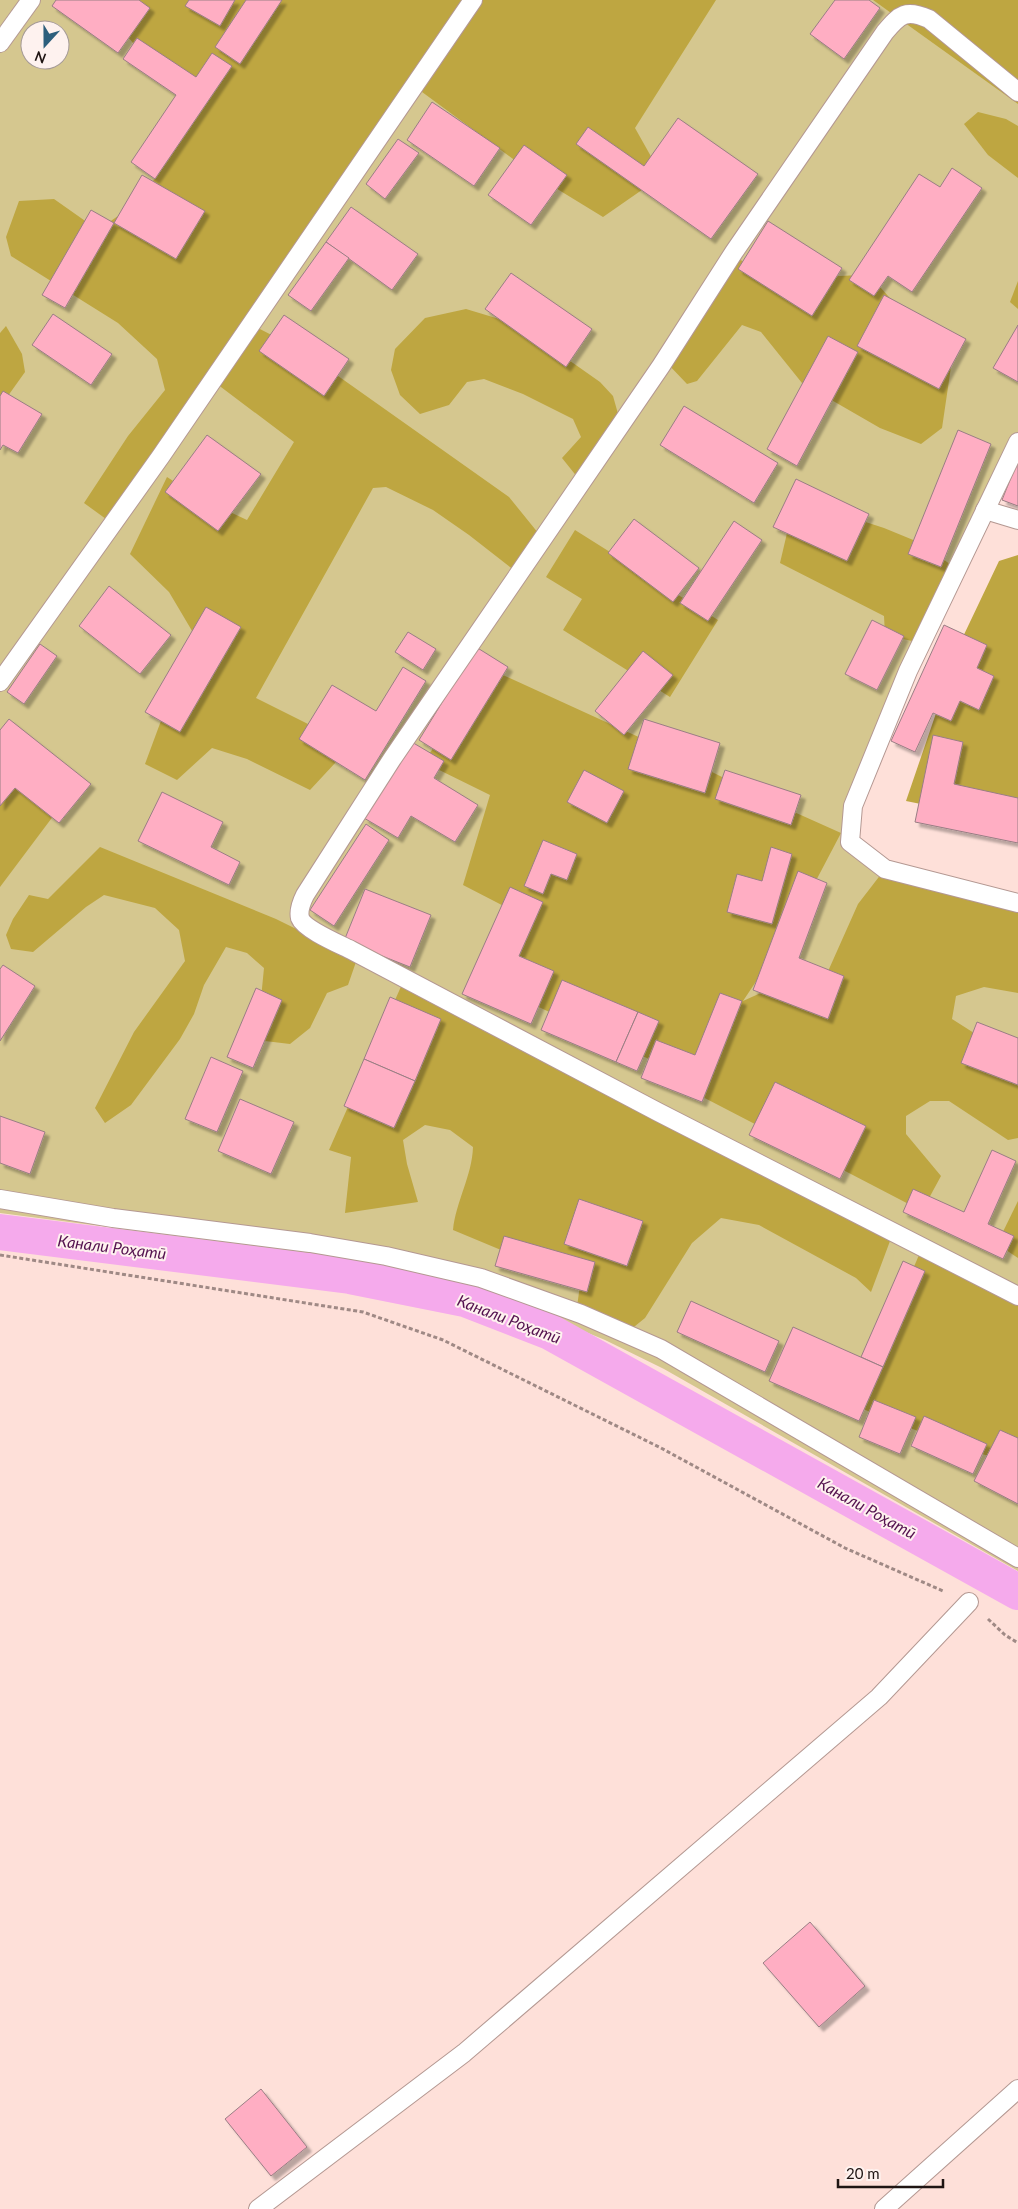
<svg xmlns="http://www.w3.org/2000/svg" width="1018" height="2209" font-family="Lato,sans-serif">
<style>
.green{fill:#d5c78f;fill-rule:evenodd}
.forest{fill:#bea641}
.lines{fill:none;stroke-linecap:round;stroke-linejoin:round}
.canal{stroke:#f5aaec;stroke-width:36}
.building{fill:#ffaec3;stroke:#997e84;filter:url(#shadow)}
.service-casing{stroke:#b49892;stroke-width:20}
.path{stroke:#9f8985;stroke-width:3;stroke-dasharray:4 2.5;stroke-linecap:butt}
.service{stroke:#fff;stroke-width:18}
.labels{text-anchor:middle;stroke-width:4;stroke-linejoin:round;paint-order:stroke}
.water-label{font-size:16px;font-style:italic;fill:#54124f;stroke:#fef2ef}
</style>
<defs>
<filter id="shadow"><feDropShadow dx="4.5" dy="4.5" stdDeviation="1" flood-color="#0004"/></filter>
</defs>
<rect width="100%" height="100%" fill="#fee0d9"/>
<path class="green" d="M0 0H1018V442L853 806 851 842 885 869 1018 903V1571L664 1369 605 1340 477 1287 301 1252 0 1213ZM30 30H60V60H30Z"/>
<g class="forest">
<polygon points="98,0 716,0 635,128 662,176 603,217 536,176 418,89 256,327 291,345 331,371 509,497 543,539 519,574 469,535 433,510 386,487 373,488 256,698 342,741 336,762 310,790 247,759 212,748 177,780 145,764 165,710 201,646 169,592 130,554 167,477 198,497 247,520 294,442 217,384 117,527 84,503 128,436 165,390 157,359 118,323 11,256 6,237 19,201 54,199 98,230 145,197 195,99 146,59"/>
<polygon points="873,0 1018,0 1018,104"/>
<polygon points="978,112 1006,119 1018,126 1018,178 988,155 964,124"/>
<polygon points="735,257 799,291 818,277 861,275 873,279 951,367 942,428 921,444 880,428 802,383 761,332 742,325 697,381 687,384 666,362"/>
<polygon points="1018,281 1018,309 1010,302"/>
<polygon points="466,309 519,325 600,382 613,396 622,428 582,483 562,458 581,437 573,419 523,394 484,379 467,382 449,405 420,414 400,395 391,370 395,349 425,318"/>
<polygon points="6,326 22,354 25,372 0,407 0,333"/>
<polygon points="795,499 884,528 923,544 951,565 912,641 885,635 884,616 780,563"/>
<polygon points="575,530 718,620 670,697 563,630 582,599 546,577"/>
<polygon points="1018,555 1018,828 980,816 906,801 960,643 999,561"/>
<polygon points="492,670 678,755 774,803 841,833 789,932 743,1001 781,984 821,987 858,904 885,869 1018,903 1018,993 984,987 956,996 952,1019 1018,1061 1018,1138 1008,1140 949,1101 930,1101 906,1116 906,1134 941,1176 922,1211 695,1093 687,1077 488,983 517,913 463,885 490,795 423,762"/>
<polygon points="0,761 57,811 0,887"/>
<polygon points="100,847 276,919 357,959 348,985 327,993 310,1028 290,1044 265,1041 258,1029 264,968 247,953 226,947 204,985 194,1014 180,1039 131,1105 105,1123 95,1108 134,1032 185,961 179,930 155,908 104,895 86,907 33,952 11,949 6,935 13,919 29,895 48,899"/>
<path d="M403 982 893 1233 871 1292 856 1278 759 1225 721 1218 692 1243 645 1318 624 1335 576 1314 581 1278 525 1260 453 1230C456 1201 472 1176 473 1147L450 1130 425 1125 403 1140 407 1164 418 1202 345 1213 351 1157 329 1150Z"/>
<polygon points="1018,1201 1018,1258 997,1244"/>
<polygon points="922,1248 1018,1296 1018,1462 1016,1466 879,1417 858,1406 865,1381"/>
</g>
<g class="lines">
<polyline class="canal" points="0,1232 350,1276 465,1299 550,1332 1018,1592"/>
</g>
<g class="building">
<polygon points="56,0 139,0 150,8 118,53 52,6"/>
<polygon points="189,0 235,0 220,26 185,6"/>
<polygon points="246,0 282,0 240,64 215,47"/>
<polygon points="835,0 869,0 880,8 844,59 810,34"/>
<polygon points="137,38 196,77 212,53 232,66 155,179 131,162 176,95 123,59"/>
<polygon points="432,102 500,148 474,186 407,140"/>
<polygon points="678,118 758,174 711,239 576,144 588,127 644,166"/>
<polygon points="398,139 419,153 385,199 366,184"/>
<polygon points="524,145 567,175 531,225 488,195"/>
<polygon points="952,168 982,188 912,292 888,276 874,296 849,280 919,174 940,187"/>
<polygon points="142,175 205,211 176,259 114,223"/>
<polygon points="351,207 418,254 392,290 326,242"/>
<polygon points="91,210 114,223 65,308 42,295"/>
<polygon points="768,221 842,268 812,316 738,269"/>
<polygon points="326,242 349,258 311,311 288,295"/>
<polygon points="511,273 592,329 566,367 485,309"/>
<polygon points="884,295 966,339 939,389 857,346"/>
<polygon points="53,314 112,354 91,385 32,345"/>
<polygon points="284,315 349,359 324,396 259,351"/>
<polygon points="1018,325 1018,382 993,368"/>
<polygon points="828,336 858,352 797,466 767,449"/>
<polygon points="3,391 42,414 18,453 3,445 0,450 0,396"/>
<polygon points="684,406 778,463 754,503 660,445"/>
<polygon points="958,430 991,444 941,567 908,554"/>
<polygon points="207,435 261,474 218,531 165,492"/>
<polygon points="1018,460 1018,506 1002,500"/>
<polygon points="796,479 869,514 847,561 773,527"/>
<polygon points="634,519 699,568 673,602 608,553"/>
<polygon points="734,521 762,540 708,621 680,603"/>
<polygon points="109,586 171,635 140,674 79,626"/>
<polygon points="206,607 241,627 180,732 145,712"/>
<polygon points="872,620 904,636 877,690 845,674"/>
<polygon points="944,625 987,645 977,668 994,676 979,710 960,701 951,721 933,713 915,752 891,741"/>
<polygon points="408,632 436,649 423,670 395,652"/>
<polygon points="40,644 57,656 24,704 7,692"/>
<polygon points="476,647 508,667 451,760 419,740"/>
<polygon points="643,651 673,675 624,735 595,711"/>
<polygon points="403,667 426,681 365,780 299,739 332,685 376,711"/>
<polygon points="9,719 91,784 59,823 15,788 0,806 0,730"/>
<polygon points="644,719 720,743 705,793 628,769"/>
<polygon points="933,735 963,742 954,784 1018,798 1018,843 915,822"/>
<polygon points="410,741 444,761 434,778 478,805 455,842 411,816 398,838 364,818"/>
<polygon points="584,770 624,791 607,823 567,802"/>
<polygon points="725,770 801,795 791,825 715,799"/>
<polygon points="162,792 223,822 211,847 240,862 229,885 138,841"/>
<polygon points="366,824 389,840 334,926 310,910"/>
<polygon points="543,840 577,854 567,880 551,874 543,894 524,886"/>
<polygon points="771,847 792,854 772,924 727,912 737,874 762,881"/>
<polygon points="798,871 827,883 799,958 844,976 828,1019 753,990"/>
<polygon points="510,887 543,902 519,956 554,971 531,1024 462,994"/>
<polygon points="365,889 431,915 410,967 344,941"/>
<polygon points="3,965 35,986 0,1041 0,969"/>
<polygon points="562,980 638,1012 616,1062 541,1030"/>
<polygon points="256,988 282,1000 253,1068 227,1057"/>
<polygon points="720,993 742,1001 702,1102 641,1078 656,1040 695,1055"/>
<polygon points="390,997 441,1019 415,1081 364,1059"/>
<polygon points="638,1012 659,1021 637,1071 616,1062"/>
<polygon points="977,1022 1018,1038 1018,1085 961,1063"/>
<polygon points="211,1057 243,1071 217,1132 185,1119"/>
<polygon points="364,1059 415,1081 394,1128 344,1106"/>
<polygon points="775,1082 866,1126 840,1179 749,1135"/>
<polygon points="240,1099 294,1122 271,1174 218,1151"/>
<polygon points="0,1116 45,1132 30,1174 0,1163"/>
<polygon points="992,1150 1016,1161 988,1224 1014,1236 1003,1259 903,1212 913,1189 964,1212"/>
<polygon points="579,1199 643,1221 627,1266 564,1244"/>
<polygon points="504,1236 595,1262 587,1292 495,1266"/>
<polygon points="903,1261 925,1271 883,1367 861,1357"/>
<polygon points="691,1301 779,1341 765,1372 677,1332"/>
<polygon points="793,1327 883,1367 859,1421 769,1381"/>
<polygon points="874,1400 916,1417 900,1454 859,1437"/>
<polygon points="924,1416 987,1444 973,1474 911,1446"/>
<polygon points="1000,1430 1018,1438 1018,1504 974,1481"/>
<polygon points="810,1922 865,1986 819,2027 763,1963"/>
<polygon points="261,2089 307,2147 271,2176 225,2119"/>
</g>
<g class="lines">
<g class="service-casing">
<g id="service">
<polyline points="0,43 31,0"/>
<path d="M1018 92 929 19C906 9 900 14 885 32L734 252 661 366 392 759 305 895C302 901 298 910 300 918 304 929 339 944 351 950L658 1112 1018 1296"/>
<polyline points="1018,442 908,671 853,806 850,842 885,869 1018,903"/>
<polyline points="985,510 1018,520"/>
<polyline points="0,682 161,456 473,0"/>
<polyline points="0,1199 113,1218 310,1243 386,1256 481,1278 581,1314 661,1349 1018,1558"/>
<polyline points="258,2209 464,2053 879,1697 969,1602"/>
<polyline points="884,2209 1018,2089"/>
</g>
</g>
<g class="path">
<polyline points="0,1255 363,1312 443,1340 661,1448 845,1548 943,1591"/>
<polyline points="988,1619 1005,1635 1018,1643"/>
</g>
<use href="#service" class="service"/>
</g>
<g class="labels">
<g class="water-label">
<text transform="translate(112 1247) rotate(7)" y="6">Канали Роҳатӣ</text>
<text transform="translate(509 1319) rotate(21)" y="6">Канали Роҳатӣ</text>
<text transform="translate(867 1508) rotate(29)" y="6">Канали Роҳатӣ</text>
</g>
</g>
<g transform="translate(45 45) rotate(201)"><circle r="24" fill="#fef2ef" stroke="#a59a97"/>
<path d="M0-4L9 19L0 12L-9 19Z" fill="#2d5f7c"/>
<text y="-8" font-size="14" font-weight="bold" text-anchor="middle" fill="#1f1513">N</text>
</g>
<path d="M838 2179v8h105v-8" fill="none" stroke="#1f1513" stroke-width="2.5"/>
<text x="846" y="2179" font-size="15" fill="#1f1513" stroke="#fef2ef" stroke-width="4" paint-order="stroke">20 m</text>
</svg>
